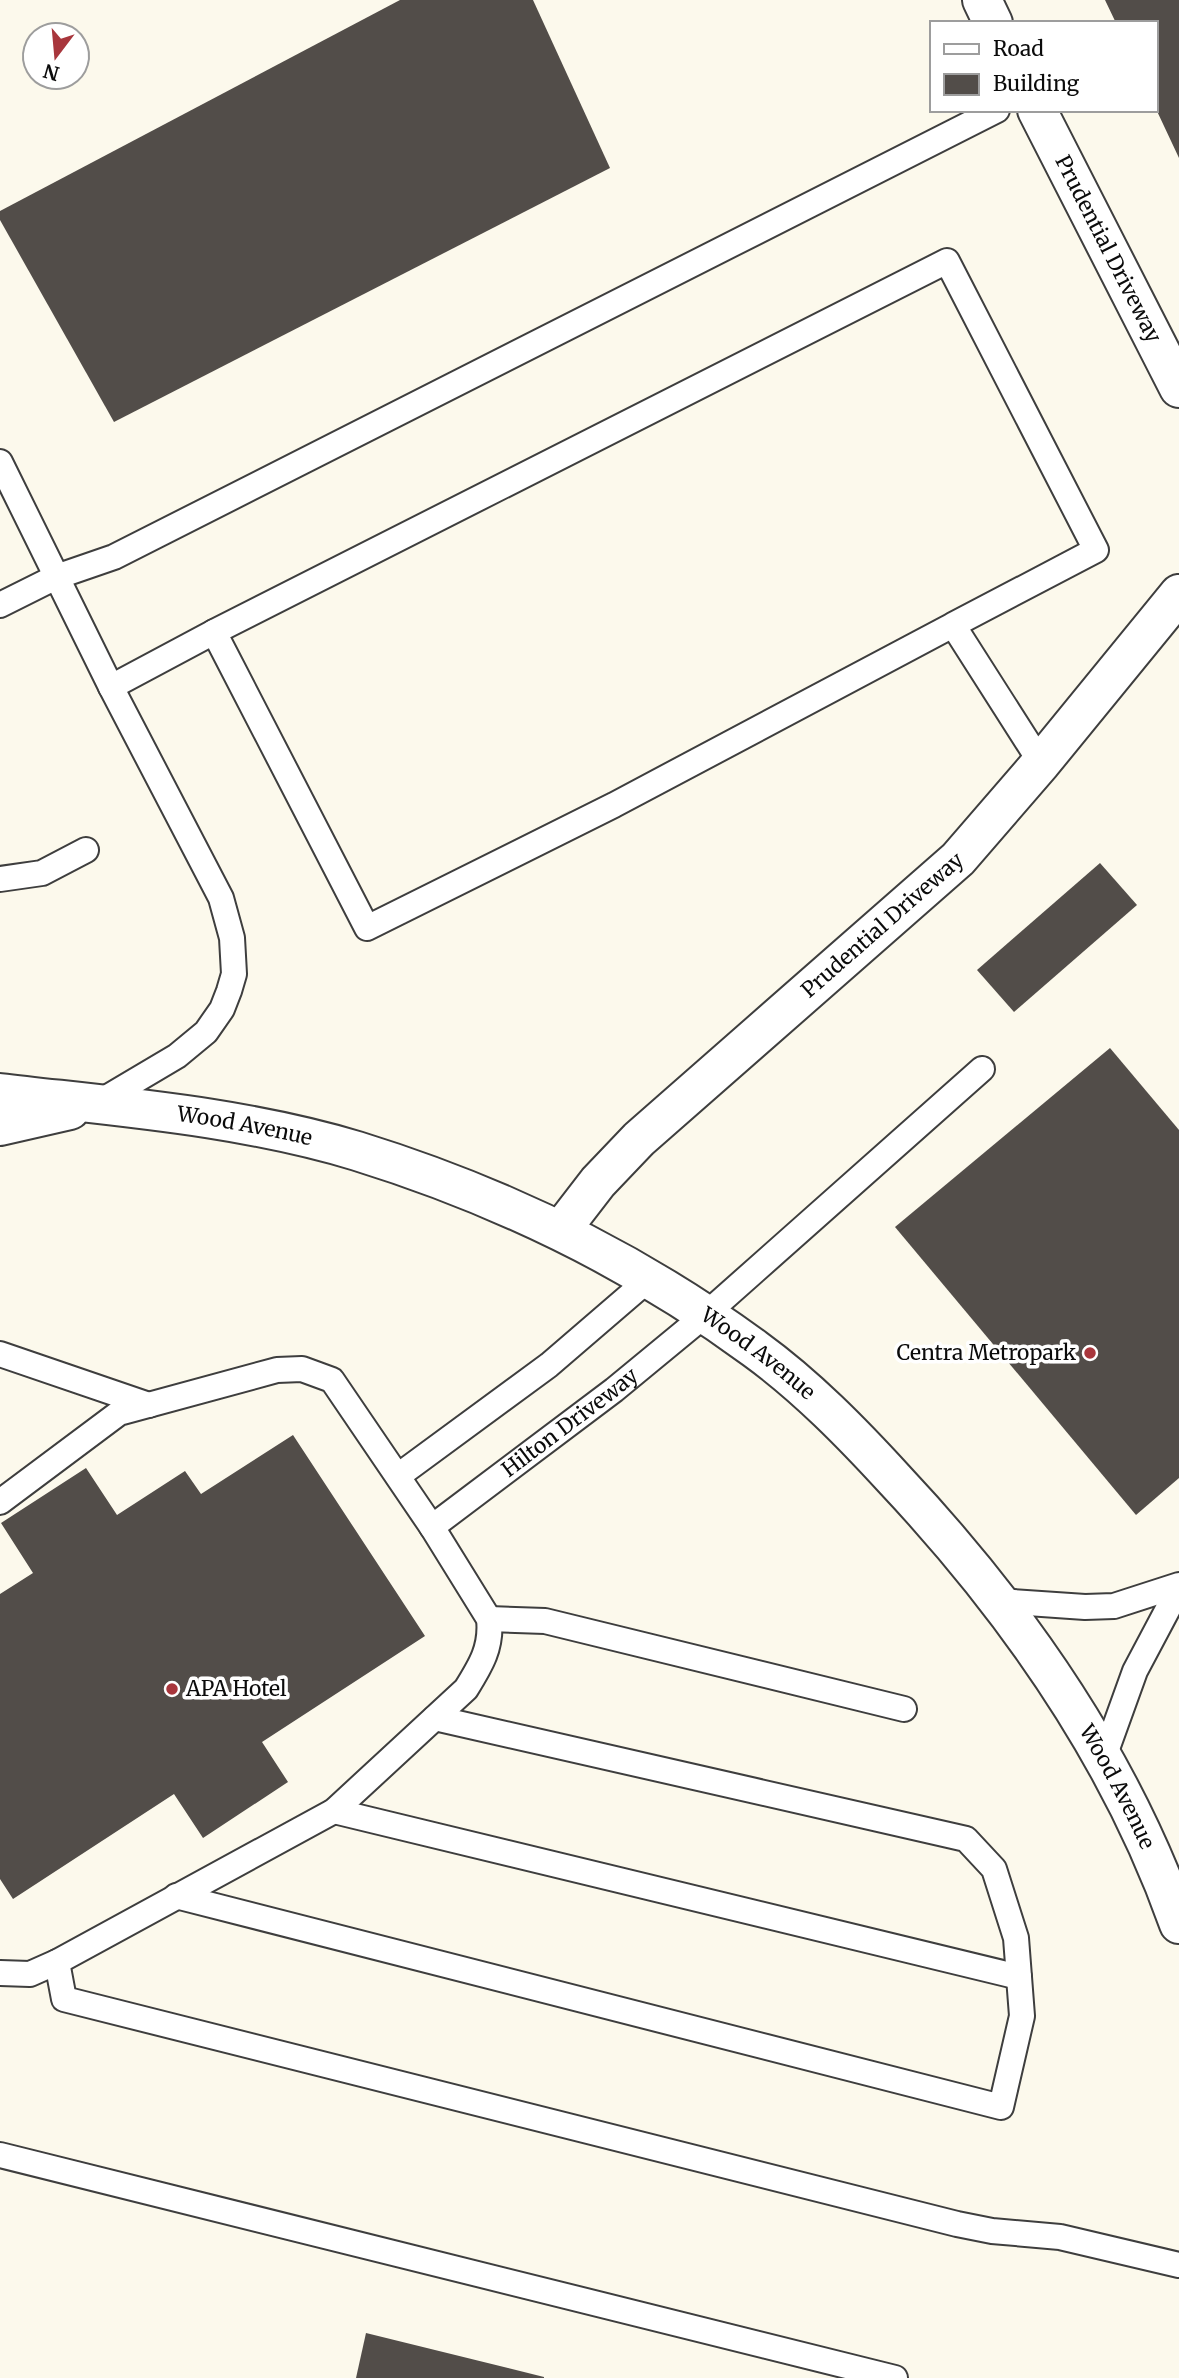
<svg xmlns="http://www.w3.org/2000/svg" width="1179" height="2378" font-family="Merriweather,serif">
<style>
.building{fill:#524d49}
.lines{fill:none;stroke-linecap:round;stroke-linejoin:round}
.service-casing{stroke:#3e3e3e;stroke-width:28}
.minor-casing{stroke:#3e3e3e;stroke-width:42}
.tertiary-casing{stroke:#3e3e3e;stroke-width:42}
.service{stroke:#fff;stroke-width:24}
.minor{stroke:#fff;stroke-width:38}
.tertiary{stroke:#fff;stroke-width:38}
.poi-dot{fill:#a8363c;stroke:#fff;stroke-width:2.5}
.labels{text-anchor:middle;stroke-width:7;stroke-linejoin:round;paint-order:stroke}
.street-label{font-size:21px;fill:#0b0b0b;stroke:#fff}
.poi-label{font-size:21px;fill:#0b0b0b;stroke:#fff;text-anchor:end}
</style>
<rect width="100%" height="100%" fill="#fcf9ec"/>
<g class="building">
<polygon points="400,0 533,0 610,168 114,422 0,220 0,211"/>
<polygon points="1105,0 1179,0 1179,158 1156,109 1156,23 1116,23"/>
<polygon points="1100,863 1137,905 1014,1012 977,970"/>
<polygon points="1110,1048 1179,1130 1179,1478 1136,1515 895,1227"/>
<polygon points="293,1435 425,1636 262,1742 288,1782 203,1838 174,1794 13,1899 0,1879 0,1594 33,1573 1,1523 86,1468 117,1515 185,1471 201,1494"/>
<polygon points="366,2333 544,2377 544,2378 356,2378"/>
</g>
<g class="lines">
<g class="service-casing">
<g id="service">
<polyline points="0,462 111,687 221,898 232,938 234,974 229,991 222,1009 206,1032 177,1056 96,1104"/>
<polyline points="0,605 56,577 114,557 997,110"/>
<polyline points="953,625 1096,550 947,261 214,632 367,928 614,805 953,625 1041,763"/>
<polyline points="111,687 214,632"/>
<polyline points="0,879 42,873 86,850"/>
<polyline points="0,1354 149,1405"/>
<polyline points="398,1476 549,1365 649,1279"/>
<path d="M0 1502 119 1413 277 1370 302 1369 332 1380 432 1527 489 1619C492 1647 481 1665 466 1689L334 1811 57 1962 30 1974 0 1973"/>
<path id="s1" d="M432 1527 614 1390 705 1315 982 1069"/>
<polyline points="999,1601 1085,1607 1114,1606 1179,1585"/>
<polyline points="489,1619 545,1621 904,1709"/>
<polyline points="1104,1757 1135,1671 1179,1588"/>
<polyline points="334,1811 1019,1977"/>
<polyline points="176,1896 1001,2107 1022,2016 1016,1938 994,1869 966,1839 435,1718"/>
<polyline points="57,1962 64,1999 957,2224 992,2231 1060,2237 1179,2265"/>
<polyline points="0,2155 895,2378"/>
</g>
</g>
<g class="minor-casing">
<g id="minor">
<polyline points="982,0 993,23"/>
<path id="s2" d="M1037 110 1179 388"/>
<path id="s3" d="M561 1230 598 1182 639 1139 958 859 1041 763 1179 594"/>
</g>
</g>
<g class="tertiary-casing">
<g id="tertiary">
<path id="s4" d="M0 1093C119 1107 241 1116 357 1151 499 1195 634 1260 755 1349 806 1386 852 1433 895 1480 1016 1609 1120 1757 1179 1924"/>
<polyline points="0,1126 70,1110"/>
</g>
</g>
<use href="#service" class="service"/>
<use href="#minor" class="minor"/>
<use href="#tertiary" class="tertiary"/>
</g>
<g class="poi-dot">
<circle cx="1090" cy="1353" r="7"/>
<circle cx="172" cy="1689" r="7"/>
</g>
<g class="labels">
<g class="street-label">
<text dy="7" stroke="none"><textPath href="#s2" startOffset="156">Prudential Driveway</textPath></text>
<text dy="7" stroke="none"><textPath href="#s3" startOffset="444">Prudential Driveway</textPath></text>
<text dy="7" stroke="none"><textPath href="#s4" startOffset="247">Wood Avenue</textPath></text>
<text dy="7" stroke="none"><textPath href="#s4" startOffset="814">Wood Avenue</textPath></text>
<text dy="7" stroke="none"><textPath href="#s1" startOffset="173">Hilton Driveway</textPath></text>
<text dy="7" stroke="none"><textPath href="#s4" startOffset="1381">Wood Avenue</textPath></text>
</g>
<g class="poi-label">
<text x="1076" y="1360">Centra Metropark</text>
<text x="186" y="1696" text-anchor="start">APA Hotel</text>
</g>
</g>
<rect x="930" y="21" width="228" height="91" fill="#ffffff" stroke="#9d9d9d" stroke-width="2"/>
<rect x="944" y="44" width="35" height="10" fill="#ffffff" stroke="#9d9d9d" stroke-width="2"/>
<text x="993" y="56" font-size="21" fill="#0b0b0b">Road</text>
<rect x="944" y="74" width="35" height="21" fill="#524d49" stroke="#9d9d9d" stroke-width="2"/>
<text x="993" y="91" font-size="21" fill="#0b0b0b">Building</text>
<g transform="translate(56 56) rotate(196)"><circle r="33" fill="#ffffff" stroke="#9d9d9d" stroke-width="2"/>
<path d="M0-5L12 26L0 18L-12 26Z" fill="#a8363c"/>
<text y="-10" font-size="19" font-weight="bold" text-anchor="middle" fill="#0b0b0b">N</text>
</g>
</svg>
